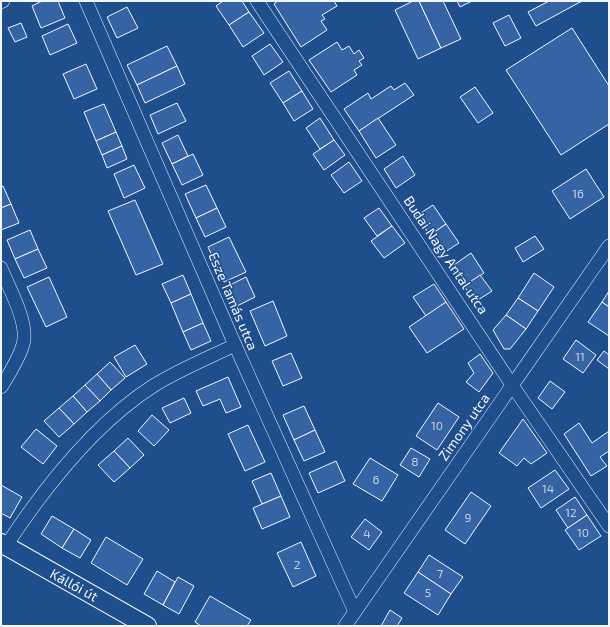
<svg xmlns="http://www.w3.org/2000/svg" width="610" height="627" font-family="'Exo 2',sans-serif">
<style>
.building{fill:#3563a3;stroke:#f2f6ff}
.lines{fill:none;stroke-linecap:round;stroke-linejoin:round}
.minor-casing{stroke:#f2f6ff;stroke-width:14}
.secondary-casing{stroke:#f2f6ff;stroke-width:20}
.minor{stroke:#1f4e8c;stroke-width:13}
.secondary{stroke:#1f4e8c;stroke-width:18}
.labels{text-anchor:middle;stroke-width:3;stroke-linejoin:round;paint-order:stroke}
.number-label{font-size:12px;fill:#c3d1e8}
.street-label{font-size:14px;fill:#f2f6ff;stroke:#1f4e8c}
</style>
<rect width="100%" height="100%" fill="#1f4e8c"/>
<g class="building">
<polygon points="42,1 58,1 65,18 41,28 32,6"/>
<polygon points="223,1 242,1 249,12 229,25 216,6"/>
<polygon points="278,1 334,1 337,6 322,15 325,19 321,21 327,30 301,47 274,4"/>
<polygon points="413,1 419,1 441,48 418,59 395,10"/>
<polygon points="419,1 443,1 461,39 441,48"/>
<polygon points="457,1 472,1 460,7"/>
<polygon points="549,1 582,1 536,26 528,12"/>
<polygon points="127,7 138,28 117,38 107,17"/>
<polygon points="249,12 264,33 243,47 229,25"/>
<polygon points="509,15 521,38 505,46 493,23"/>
<polygon points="21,23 27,37 15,42 8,28"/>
<polygon points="68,24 77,43 50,55 42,36"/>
<polygon points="572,28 609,86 609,124 561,155 506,70"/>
<polygon points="337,42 342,50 349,46 354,54 359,50 364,58 359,61 362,65 354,70 357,75 331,92 309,60"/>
<polygon points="270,44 283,62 264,75 252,56"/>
<polygon points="167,46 177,66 137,85 127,65"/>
<polygon points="86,64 97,89 74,99 63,74"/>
<polygon points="177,66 185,84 145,103 137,85"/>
<polygon points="289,71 302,91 283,103 270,83"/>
<polygon points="405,83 414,95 359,131 344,109 368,93 371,99 391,86 394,90"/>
<polygon points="475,87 493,113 478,123 460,97"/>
<polygon points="302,91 313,109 294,121 283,103"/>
<polygon points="177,103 186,121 158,134 150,115"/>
<polygon points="104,104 116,132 96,141 84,112"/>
<polygon points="320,118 334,140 320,149 306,128"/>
<polygon points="378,118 396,145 376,158 359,131"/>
<polygon points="116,132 122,146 102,155 96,141"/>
<polygon points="178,135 188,156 172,164 162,143"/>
<polygon points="334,140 345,155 324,170 313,154"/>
<polygon points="122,146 127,159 107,168 102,155"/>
<polygon points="193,154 203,175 182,185 172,164"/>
<polygon points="403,156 415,175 396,188 384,169"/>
<polygon points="349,162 362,181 344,193 331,175"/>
<polygon points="134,165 145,188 124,198 114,174"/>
<polygon points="586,169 604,197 570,219 552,191"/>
<polygon points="206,185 217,208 196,218 185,194"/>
<polygon points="3,186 11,204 1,208 1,187"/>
<polygon points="135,200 163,264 136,275 108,211"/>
<polygon points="11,204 19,223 1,230 1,208"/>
<polygon points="433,205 446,224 430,235 416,216"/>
<polygon points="217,208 226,227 205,237 196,218"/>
<polygon points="379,208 392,226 377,236 364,218"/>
<polygon points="446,224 459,243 442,254 430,235"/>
<polygon points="392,226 405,243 384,258 371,241"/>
<polygon points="30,230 38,249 15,259 7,240"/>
<polygon points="535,236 544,249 523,262 515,248"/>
<polygon points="229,237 246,272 224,282 208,247"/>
<polygon points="38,249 47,268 24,278 15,259"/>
<polygon points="471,253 484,273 464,286 451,267"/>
<polygon points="534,273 554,287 538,311 518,298"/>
<polygon points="183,275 191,294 171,303 162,284"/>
<polygon points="480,275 492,291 475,302 464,286"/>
<polygon points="49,277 67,317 46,327 27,287"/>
<polygon points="246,277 255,297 235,307 226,287"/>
<polygon points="434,284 446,302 426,316 413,297"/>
<polygon points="609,291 609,307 602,302"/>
<polygon points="191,294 203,323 183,332 171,303"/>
<polygon points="518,298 538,311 526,329 506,315"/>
<polygon points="273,301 287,336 265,346 250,311"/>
<polygon points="446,302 464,329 427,353 409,327"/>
<polygon points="602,302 609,307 609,336 588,322"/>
<polygon points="506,315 526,329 510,349 504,349 493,330"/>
<polygon points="203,323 211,341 191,350 183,332"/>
<polygon points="576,340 596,355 583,373 563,359"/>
<polygon points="135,345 147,364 126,377 114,357"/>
<polygon points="604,351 609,355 609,369 597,360"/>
<polygon points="291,353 302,378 283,386 272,361"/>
<polygon points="480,354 493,373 479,392 466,382 474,373 468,363"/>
<polygon points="110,362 125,378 111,390 97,374"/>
<polygon points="97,374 111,390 100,401 85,385"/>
<polygon points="228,377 241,407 226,413 220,399 203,406 196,391"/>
<polygon points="550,381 565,392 552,409 538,398"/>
<polygon points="85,385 100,401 87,412 73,396"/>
<polygon points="73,396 87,412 74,424 59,408"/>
<polygon points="184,398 191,413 170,423 162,408"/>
<polygon points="438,403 459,417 437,450 416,436"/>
<polygon points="304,406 315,430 294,440 283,415"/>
<polygon points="59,408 74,424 59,437 44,421"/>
<polygon points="152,415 169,430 154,446 138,431"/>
<polygon points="523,419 547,453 531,464 524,458 517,466 499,453"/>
<polygon points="579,423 592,443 609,431 609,451 600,457 607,466 591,476 564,434"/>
<polygon points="248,425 265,462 245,471 228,434"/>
<polygon points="36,429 57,446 43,464 21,447"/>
<polygon points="315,430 325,452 304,461 294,440"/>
<polygon points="128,438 144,455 130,468 114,451"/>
<polygon points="411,448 430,459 419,477 400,465"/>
<polygon points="114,451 130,468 114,482 98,465"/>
<polygon points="370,458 398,475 382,501 353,484"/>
<polygon points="336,461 345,481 318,493 309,473"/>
<polygon points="555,470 569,489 541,508 528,488"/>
<polygon points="271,473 281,496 262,504 252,481"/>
<polygon points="1,485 22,497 10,518 1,513"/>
<polygon points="471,492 491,506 465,544 445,530"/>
<polygon points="281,496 290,517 262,529 253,508"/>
<polygon points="575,497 587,515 568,528 556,510"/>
<polygon points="587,515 601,536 579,550 565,530"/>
<polygon points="52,516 74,529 62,548 41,534"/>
<polygon points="365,519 382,532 369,550 351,537"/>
<polygon points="74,529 91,540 80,558 62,548"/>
<polygon points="106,537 143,559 127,585 91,563"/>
<polygon points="301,542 316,576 293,587 277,553"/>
<polygon points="429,555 463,577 451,594 418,572"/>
<polygon points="157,571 175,582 163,605 144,594"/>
<polygon points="418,572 451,594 438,615 404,593"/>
<polygon points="178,577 194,586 179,614 163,605"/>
<polygon points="210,596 251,620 247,626 201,626 195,622"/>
<polygon points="390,610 402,618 397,626 381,626"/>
</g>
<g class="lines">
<g class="minor-casing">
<g id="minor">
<polyline points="86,1 235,345 355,612"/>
<polyline points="257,1 512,385 609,526"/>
<polyline points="1,2 3,1"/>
<path d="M1 268C9 288 26 318 24 339 23 352 8 376 1 387"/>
<path d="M6 546C44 488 94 424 153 386 178 370 208 358 235 345"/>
<polyline points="345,626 609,246"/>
</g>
</g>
<g class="secondary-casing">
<polyline id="secondary" points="1,543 147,626"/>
</g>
<use href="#minor" class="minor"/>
<use href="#secondary" class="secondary"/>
</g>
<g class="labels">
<g class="number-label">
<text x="578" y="198">16</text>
<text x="580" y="361">11</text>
<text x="437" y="430">10</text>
<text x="415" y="466">8</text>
<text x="376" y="484">6</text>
<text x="548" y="493">14</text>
<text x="571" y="517">12</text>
<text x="468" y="522">9</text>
<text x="583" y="537">10</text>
<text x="367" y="538">4</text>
<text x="297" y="569">2</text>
<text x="440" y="578">7</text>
<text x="428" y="597">5</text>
</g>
<g class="street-label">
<text transform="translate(446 255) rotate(56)" y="5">Budai Nagy Antal utca</text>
<text transform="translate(233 301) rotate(67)" y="5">Esze Tamás utca</text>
<text transform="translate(464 427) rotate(-55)" y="5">Zimony utca</text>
<text transform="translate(74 585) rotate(29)" y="5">Kállói út</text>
</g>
</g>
<rect width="610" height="627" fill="none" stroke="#f2f6ff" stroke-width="4"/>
</svg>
